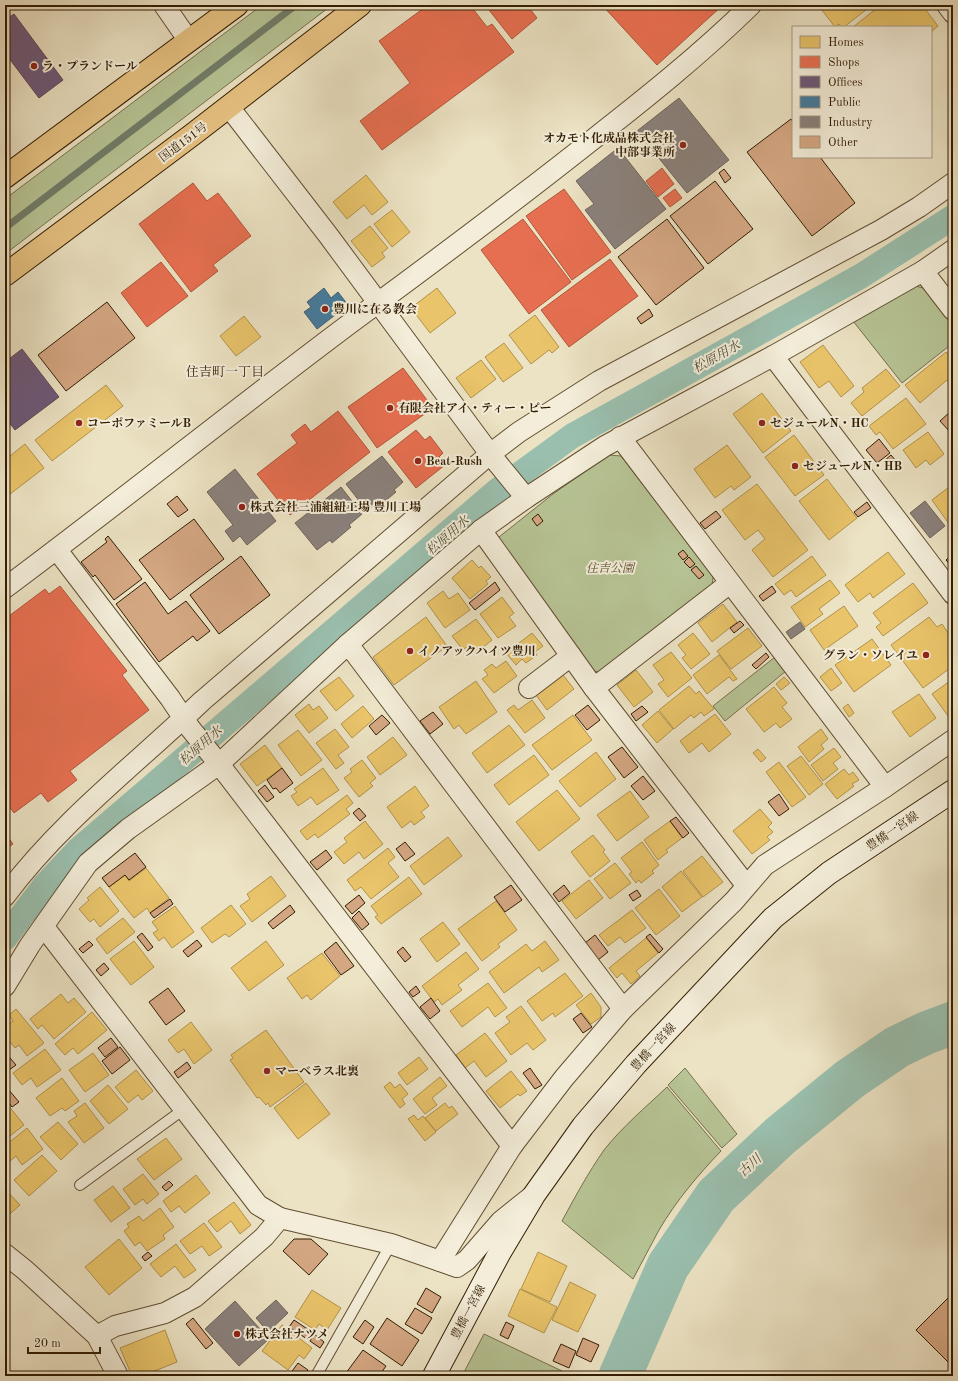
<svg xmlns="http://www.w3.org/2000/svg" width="958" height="1381" font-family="'Old Standard TT','Noto Serif JP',serif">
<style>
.green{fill:#b7c495;stroke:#75704c}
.homes{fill:#e9c46a;stroke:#b2924b}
.shops{fill:#e76f51;stroke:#b1563a}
.offices{fill:#6d597a;stroke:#5c4756}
.public{fill:#457b9d;stroke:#405f6f}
.industry{fill:#8a817c;stroke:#706358}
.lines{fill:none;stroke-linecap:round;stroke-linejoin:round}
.stream{stroke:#717e6a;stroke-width:7}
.canal{stroke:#9abfae;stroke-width:25}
.river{stroke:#9abfae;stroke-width:43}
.building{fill:#d4a783;stroke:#331d03}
.service-casing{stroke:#614e33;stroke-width:12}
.minor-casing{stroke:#614e33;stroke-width:22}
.secondary-casing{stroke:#331d03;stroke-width:24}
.trunk-casing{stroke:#331d03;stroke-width:24}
.service{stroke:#f3edd9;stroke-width:10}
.minor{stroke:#f3edd9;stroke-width:20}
.secondary{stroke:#f3edd9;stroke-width:22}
.trunk{stroke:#e6c282;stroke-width:22}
.poi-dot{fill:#8f2418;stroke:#f3edd9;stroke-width:1.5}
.labels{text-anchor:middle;stroke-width:4;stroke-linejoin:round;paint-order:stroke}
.poi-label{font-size:12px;font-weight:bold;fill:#331d03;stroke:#f3edd9;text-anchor:start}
.street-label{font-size:12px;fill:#331d03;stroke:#f3edd9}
.park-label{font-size:12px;font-style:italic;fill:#5b4f2f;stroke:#f3edd9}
.water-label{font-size:13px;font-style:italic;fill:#524e36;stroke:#f3edd9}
.neighbourhood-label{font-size:13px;fill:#331d03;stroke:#f3edd9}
</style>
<rect width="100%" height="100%" fill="#ece3c4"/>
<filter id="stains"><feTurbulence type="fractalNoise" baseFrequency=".005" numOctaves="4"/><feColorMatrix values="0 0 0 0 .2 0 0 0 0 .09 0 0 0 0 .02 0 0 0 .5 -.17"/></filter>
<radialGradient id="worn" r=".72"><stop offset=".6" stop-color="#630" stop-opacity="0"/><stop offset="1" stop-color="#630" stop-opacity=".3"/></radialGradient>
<g class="green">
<polygon points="262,5 332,5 5,254 5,199"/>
<polygon points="916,286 927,289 953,323 953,343 902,383 853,321"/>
<polygon points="609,455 621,456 713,576 712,589 603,672 592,671 498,548 499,537 553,494"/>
<polygon points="775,657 786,671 725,721 713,706"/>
<polygon points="685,1068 737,1134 722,1148 668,1085"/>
<path d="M667 1087 721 1151C698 1175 676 1201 659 1230 650 1246 642 1263 633 1279L562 1221C575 1197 588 1173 604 1150 622 1127 646 1107 667 1087Z"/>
<polygon points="484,1334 562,1371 559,1376 462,1376"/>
</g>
<g class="homes">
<polygon points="818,5 864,5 867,9 844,27 841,27 839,24 835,27"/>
<polygon points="881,5 922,5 938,26 931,32 931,27 853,27"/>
<polygon points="366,175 388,202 372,215 364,205 347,219 333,202"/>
<polygon points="392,210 410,232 392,247 374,224"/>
<polygon points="370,226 388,248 382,253 385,257 372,267 351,241"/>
<polygon points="437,288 456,313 430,333 411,308"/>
<polygon points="535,315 559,347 552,353 549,350 531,364 509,335"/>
<polygon points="244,316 261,337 236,356 220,336"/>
<polygon points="504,343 523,368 503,382 485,357"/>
<polygon points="823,345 854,386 841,397 829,381 819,388 800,362"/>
<polygon points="946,352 953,361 953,382 950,384 947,380 920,403 905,385"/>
<polygon points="481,360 496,379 471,398 456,378"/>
<polygon points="886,369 900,386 862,416 851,403 864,392 862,388"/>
<polygon points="106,385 123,406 52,461 35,440"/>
<polygon points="762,393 791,431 763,453 733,414"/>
<polygon points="906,398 926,424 893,449 880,432 876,435 869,426"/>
<polygon points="928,432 944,454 930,465 926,460 916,468 903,450"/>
<polygon points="794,435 824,475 795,496 765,457"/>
<polygon points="25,444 44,468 5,498 5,460"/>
<polygon points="727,445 751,477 734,490 731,486 715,498 694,469"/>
<polygon points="827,479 857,518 829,540 799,501"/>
<polygon points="757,484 808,550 773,577 752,550 765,539 758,530 745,540 722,510"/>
<polygon points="953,484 953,527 952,528 932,500"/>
<polygon points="888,552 905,574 873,598 870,593 858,602 845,585"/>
<polygon points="812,556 826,575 796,597 791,590 784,595 775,584"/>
<polygon points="472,560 479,568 481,566 491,577 486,581 488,584 470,599 452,578"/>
<polygon points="830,580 840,593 819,609 823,614 805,627 791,607"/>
<polygon points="913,583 928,603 883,636 876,627 881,623 873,613"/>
<polygon points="443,591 449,599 458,593 470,610 445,628 427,603"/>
<polygon points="502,597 514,613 509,617 516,626 498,638 480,614"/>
<polygon points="723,604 737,622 712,642 698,623"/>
<polygon points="844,606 858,626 824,650 810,630"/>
<polygon points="426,617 447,646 394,685 373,657"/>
<polygon points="929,617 937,627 942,624 953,640 953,666 923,688 891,645"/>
<polygon points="476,619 492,640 475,654 468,646 463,650 452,636"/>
<polygon points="748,628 762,646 731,669 717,651"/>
<polygon points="532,633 543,646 535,652 537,655 526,663 522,659 516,665 506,653"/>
<polygon points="693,633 710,654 691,669 682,658 686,655 678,645"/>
<polygon points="872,639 891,665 854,692 835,665"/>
<polygon points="671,652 692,678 668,697 658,684 664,680 653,665"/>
<polygon points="719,655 737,679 733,681 729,677 707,694 693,675"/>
<polygon points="506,661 517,676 494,693 482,679 488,675 484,670 492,664 496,668"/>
<polygon points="831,668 842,683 831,691 820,677"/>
<polygon points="636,670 653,692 634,707 617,685"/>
<polygon points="563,675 574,689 547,710 536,695"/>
<polygon points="339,677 354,696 336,711 320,691"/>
<polygon points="784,677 790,683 781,690 776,684"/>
<polygon points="476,681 497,712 466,734 459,725 454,729 439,707"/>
<polygon points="950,681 953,684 953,718 951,720 932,694"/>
<polygon points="689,686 696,694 699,691 714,709 704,716 701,712 694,718 691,715 674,729 659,710"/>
<polygon points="774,687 787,703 782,707 792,719 780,728 776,723 764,732 746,709"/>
<polygon points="919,694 936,718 910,737 892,712"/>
<polygon points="532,700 545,718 525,733 507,710 514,705 518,710"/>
<polygon points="309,704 313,710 319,706 328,718 309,733 295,715"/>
<polygon points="848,704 854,713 849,717 843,708"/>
<polygon points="363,706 374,719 352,738 341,724"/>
<polygon points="658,711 673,729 657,743 642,725"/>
<polygon points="715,714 731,734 709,752 702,743 689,753 680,741"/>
<polygon points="573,715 592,740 552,770 532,745"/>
<polygon points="509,725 525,745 487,773 472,753"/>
<polygon points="335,729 349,747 338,755 344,763 336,769 316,743"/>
<polygon points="821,729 828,739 821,745 824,749 809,762 798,747"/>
<polygon points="298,730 322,760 301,776 278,745"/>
<polygon points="393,737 407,755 380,775 367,757"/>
<polygon points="265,745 282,768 257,786 240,764"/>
<polygon points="834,748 841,757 833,763 838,769 823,781 811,765"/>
<polygon points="758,749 766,758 761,762 753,753"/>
<polygon points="596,752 616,779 580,807 559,781"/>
<polygon points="534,755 549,775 509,805 494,785"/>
<polygon points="801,756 823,784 809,795 787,766"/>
<polygon points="362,760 376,778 370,783 373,786 359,797 344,778 352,772 350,769"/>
<polygon points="779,762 806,797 792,807 766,772"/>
<polygon points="323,768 339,790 317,805 311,797 298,806 291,796 297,792 294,789"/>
<polygon points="844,769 849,775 853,772 859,780 852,784 854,786 837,799 825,784"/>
<polygon points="415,786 429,806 421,812 425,817 414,825 411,821 402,828 387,807"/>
<polygon points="557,790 580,819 539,851 516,822"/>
<polygon points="630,791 649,817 617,841 597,815"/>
<polygon points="347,795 353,803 346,809 350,814 318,838 315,834 307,840 300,831"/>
<polygon points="760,809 772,823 768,827 773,832 767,837 770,840 752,854 733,831"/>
<polygon points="365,821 383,844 364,859 359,852 344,864 334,852 347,842 344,838"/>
<polygon points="670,821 682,838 666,850 668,852 658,860 644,840"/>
<polygon points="593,835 605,850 603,852 610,861 590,877 571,852"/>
<polygon points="448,837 462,856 424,885 410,866"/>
<polygon points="642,842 659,865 652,871 654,873 641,883 639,880 636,883 629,874 632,872 621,858"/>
<polygon points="388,848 395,857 388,863 399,877 371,899 361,887 355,891 347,880"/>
<polygon points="702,856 723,882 703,897 683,871"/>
<polygon points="615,863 631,883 610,899 594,879"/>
<polygon points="146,868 169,898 150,913 147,908 134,918 109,887 125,875 129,881"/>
<polygon points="681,871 702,897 682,912 662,887"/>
<polygon points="271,876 286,896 252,922 240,906 250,899 247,894"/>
<polygon points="409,877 422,894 381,924 375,917 378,915 371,906"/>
<polygon points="589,880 603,898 576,919 562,901"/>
<polygon points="100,887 119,911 100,927 94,919 90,922 79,909 89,900 87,898"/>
<polygon points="659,889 680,916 656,935 635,908"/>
<polygon points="496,901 517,930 498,944 500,947 482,961 458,929"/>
<polygon points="231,905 246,924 229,937 225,934 212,943 201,928"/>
<polygon points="175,906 194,932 172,948 164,937 159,941 153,933 158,930 152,922"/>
<polygon points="632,910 646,928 625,943 620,937 608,946 599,935"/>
<polygon points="123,918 135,932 107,954 96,939"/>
<polygon points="443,922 460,944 437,962 420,939"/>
<polygon points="646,938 658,953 636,971 640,976 631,984 622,973 617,978 609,968"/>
<polygon points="134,941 154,967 131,985 110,959"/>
<polygon points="266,941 284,965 249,991 231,968"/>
<polygon points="545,941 559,960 542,972 539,967 504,993 489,972 526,944 532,951"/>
<polygon points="466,952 479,969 458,985 462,990 442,1005 438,999 434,1002 422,986"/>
<polygon points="322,953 340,976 311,1000 307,995 302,999 287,978"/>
<polygon points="565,973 583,996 555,1017 553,1013 542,1021 527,1001"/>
<polygon points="488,983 507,1008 495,1017 488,1007 462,1027 450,1011"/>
<polygon points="591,993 601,1007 601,1017 591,1024 576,1005"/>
<polygon points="61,994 68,1003 74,998 86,1012 54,1039 42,1025 38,1029 30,1019"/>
<polygon points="521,1006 546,1040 533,1050 527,1043 511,1055 495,1033 510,1022 506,1017"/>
<polygon points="16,1009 44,1043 27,1056 19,1045 15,1048 5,1036 6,1031 5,1027 13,1021 9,1015"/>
<polygon points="92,1012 107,1030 78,1054 73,1048 65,1055 55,1044"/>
<polygon points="191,1022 212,1050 194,1064 184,1049 178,1053 168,1040"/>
<polygon points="266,1030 304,1082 270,1107 268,1103 266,1105 259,1097 257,1098 230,1060 233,1058 231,1055"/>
<polygon points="485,1033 507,1061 486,1077 474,1061 465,1068 456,1055"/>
<polygon points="45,1049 61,1070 37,1087 31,1078 22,1085 13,1073"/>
<polygon points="93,1053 109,1075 85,1092 69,1070"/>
<polygon points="419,1057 428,1069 407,1085 398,1073"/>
<polygon points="136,1070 153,1091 142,1100 138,1095 128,1103 115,1087"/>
<polygon points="511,1071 527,1091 520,1096 518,1094 500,1108 486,1091"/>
<polygon points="440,1077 447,1086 432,1098 437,1105 425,1114 413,1099"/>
<polygon points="62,1078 79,1101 65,1111 62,1108 50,1116 36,1098"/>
<polygon points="390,1082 395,1088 400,1084 408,1094 402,1099 405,1104 400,1108 384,1087"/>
<polygon points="306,1083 330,1114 298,1139 274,1108"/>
<polygon points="108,1085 128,1109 109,1124 90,1101"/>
<polygon points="85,1103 104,1128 84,1143 68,1122 77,1116 74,1111"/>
<polygon points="445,1103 449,1108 452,1106 458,1114 436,1131 425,1118"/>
<polygon points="8,1105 24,1125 5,1140 5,1107"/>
<polygon points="414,1115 418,1120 423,1116 436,1132 425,1141 408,1119"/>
<polygon points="58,1122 78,1144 61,1160 40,1137"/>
<polygon points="27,1128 43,1149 22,1165 16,1156 10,1161 5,1155 5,1150 8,1148 6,1145"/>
<polygon points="166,1138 182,1159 154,1180 137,1159"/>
<polygon points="42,1155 57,1171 29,1196 14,1180"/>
<polygon points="143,1174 159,1194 147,1204 143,1199 135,1205 123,1189"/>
<polygon points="196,1175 210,1193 185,1213 179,1206 171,1212 163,1201"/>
<polygon points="113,1186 130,1208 111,1222 94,1200"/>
<polygon points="5,1189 20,1205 5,1218"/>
<polygon points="234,1202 251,1225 240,1234 231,1221 217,1232 208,1221"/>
<polygon points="160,1208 174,1227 163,1235 165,1239 147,1251 140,1242 135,1246 124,1231 129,1227 127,1224 139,1216 143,1221"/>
<polygon points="204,1223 222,1247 209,1256 202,1246 190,1254 180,1241"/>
<polygon points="119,1239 142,1268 109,1295 85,1267"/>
<polygon points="176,1244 196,1270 184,1278 175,1266 161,1277 150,1264"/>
<polygon points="538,1252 567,1266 550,1302 521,1289"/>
<polygon points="570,1282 596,1295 578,1332 552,1320"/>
<polygon points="520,1289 557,1307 544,1333 508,1316"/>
<polygon points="312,1290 341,1308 327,1330 319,1324 315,1330 295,1317"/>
<polygon points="282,1325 312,1348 304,1359 299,1355 288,1370 262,1351"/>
<polygon points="165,1330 177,1362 142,1376 132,1376 120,1348"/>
</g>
<g class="shops">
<polygon points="428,5 470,5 487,27 492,24 514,52 382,150 360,121 410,83 379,41"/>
<polygon points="485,5 527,5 537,18 512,39"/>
<polygon points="602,5 723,5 657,65"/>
<polygon points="662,168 674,184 658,197 646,181"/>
<polygon points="193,183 207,201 218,193 251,236 213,265 218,271 191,292 139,224"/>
<polygon points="564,189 611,252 572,280 526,216"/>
<polygon points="675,189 682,198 670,207 663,198"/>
<polygon points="523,219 571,282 529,314 481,250"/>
<polygon points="610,259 638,296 569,347 541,310"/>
<polygon points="161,262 188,296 147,327 121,293"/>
<polygon points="403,368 433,408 377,448 348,407"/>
<polygon points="338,411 370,452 290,515 257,474 297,443 291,435 305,424 311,432"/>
<polygon points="416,430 425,440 430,436 443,453 439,457 445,465 416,488 388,452"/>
<polygon points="60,586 127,671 122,675 149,710 70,771 77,780 48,802 41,793 14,813 5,801 5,619 45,589 49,594"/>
<polygon points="5,833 13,844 5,850"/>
</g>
<g class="offices">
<polygon points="14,14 63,80 39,98 5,53 5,20"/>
<polygon points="22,349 59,397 15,430 5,417 5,362"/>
</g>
<polygon class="public" points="324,288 331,298 338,292 348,305 317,329 304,312 311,307 307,302"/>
<g class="industry">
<polygon points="679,98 729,160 687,193 637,131"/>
<polygon points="618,148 666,209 615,249 585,210 594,204 576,181"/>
<polygon points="382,456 403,482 394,490 396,492 378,507 376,504 367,511 346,484"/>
<polygon points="235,469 276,521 247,545 240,536 233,542 225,531 233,525 207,492"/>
<polygon points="341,487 362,514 349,525 351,527 332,543 330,540 317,550 295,523"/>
<polygon points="925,501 945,526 930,538 910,513"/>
<polygon points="800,622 805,629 791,639 786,632"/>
<polygon points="276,1300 288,1313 268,1332 256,1318"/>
<polygon points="235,1301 269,1339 239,1366 205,1329"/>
</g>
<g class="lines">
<polyline class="stream" points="5,228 296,5"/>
<polyline class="canal" points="5,938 45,885 78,850 498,490 572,436 861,276 953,217"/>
<polyline class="river" points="620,1376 668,1266 716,1196 780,1136 850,1079 897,1047 926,1033 953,1023"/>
</g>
<g class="building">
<polygon points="791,119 793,122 793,157 820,157 855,203 812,236 747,152"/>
<polygon points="724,169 731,178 725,183 719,173"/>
<polygon points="715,181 753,229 708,264 670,216"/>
<polygon points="667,219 704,268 656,305 618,257"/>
<polygon points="107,302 135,338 66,391 38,355"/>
<polygon points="649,309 653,316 641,324 637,318"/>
<polygon points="950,412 953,416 953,429 950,432 940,421"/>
<polygon points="879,439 890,453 877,463 866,450"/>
<polygon points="891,455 896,461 888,467 884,461"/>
<polygon points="177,496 188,510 178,517 167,504"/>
<polygon points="867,502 871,508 858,517 854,512"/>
<polygon points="716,511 721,517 705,529 700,523"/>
<polygon points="538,514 543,521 537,526 532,519"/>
<polygon points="194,519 224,559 170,600 139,560"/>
<polygon points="108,536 142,579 114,600 95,575 93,577 81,562 107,542 105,539"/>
<polygon points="683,550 688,556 683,560 678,554"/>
<polygon points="953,554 953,568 946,560"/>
<polygon points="241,556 270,595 219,634 190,595"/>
<polygon points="689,557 695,564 690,568 684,562"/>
<polygon points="696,566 704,575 699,579 691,570"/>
<polygon points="145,582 168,614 186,601 210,631 197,641 193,636 159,662 116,604"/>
<polygon points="495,582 500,590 475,610 469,603"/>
<polygon points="772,586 776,592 763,601 759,596"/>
<polygon points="740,621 744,625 734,633 730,628"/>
<polygon points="766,653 769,657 756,669 752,665"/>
<polygon points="588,705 600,720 587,730 575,715"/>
<polygon points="642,706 648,712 636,721 631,714"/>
<polygon points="433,712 443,724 430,734 420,721"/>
<polygon points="382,715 390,723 376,735 369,726"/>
<polygon points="622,747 638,767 624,778 608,757"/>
<polygon points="282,768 293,783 280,793 276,788 273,789 267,780"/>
<polygon points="643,776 655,791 643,800 631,786"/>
<polygon points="265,785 274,797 267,802 258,791"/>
<polygon points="779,794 789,809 779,816 768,802"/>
<polygon points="359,808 366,816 360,821 353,813"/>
<polygon points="676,817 689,833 683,838 670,821"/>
<polygon points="405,842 415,854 405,861 396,849"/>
<polygon points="326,850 332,858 317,870 310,862"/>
<polygon points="135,853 146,867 129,880 125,875 109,887 102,878"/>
<polygon points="511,885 522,900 505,912 494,897"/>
<polygon points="564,885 570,893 559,902 553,894"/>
<polygon points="637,890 641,896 633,901 629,895"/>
<polygon points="359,895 365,903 352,914 345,906"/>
<polygon points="170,899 173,904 154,918 150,913"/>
<polygon points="290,905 295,912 273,929 268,923"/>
<polygon points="359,911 369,924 362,930 352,918"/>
<polygon points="142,933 153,947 148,951 137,937"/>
<polygon points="650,934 663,949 659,953 646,937"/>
<polygon points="595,935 608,952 598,960 585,943"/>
<polygon points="197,940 202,946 188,957 183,951"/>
<polygon points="89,941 93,945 83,953 79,949"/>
<polygon points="336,942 354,966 341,975 324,952"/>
<polygon points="403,947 411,957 405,962 397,952"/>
<polygon points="104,963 109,969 101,976 96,970"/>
<polygon points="416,986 420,992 413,997 409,992"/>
<polygon points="168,988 185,1011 166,1025 149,1002"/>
<polygon points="431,998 440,1011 430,1019 420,1007"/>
<polygon points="581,1013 592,1027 583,1033 573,1019"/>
<polygon points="111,1038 118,1047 105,1057 98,1048"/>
<polygon points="120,1047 130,1060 112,1074 102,1061"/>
<polygon points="5,1052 16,1065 9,1070 5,1065"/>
<polygon points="187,1062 191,1068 178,1078 174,1072"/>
<polygon points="530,1068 542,1085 535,1089 523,1073"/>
<polygon points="8,1089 19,1102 12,1107 5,1098 5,1091"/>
<polygon points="169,1181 173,1185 166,1191 162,1187"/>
<polygon points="294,1239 311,1239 328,1254 309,1275 283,1251"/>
<polygon points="148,1252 152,1256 145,1261 142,1257"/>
<polygon points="426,1288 441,1297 432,1313 417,1304"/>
<polygon points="953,1293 953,1367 916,1330"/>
<polygon points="415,1308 432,1318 422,1334 405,1324"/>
<polygon points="193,1318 213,1343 206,1349 186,1324"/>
<polygon points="387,1318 419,1340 402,1366 370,1344"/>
<polygon points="294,1320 312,1332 307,1339 289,1327"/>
<polygon points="365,1320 374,1327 363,1344 353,1337"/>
<polygon points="506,1322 514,1326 508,1339 500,1335"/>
<polygon points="314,1334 324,1342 320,1348 310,1341"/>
<polygon points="583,1338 599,1345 591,1362 576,1355"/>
<polygon points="561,1344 576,1351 569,1368 553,1361"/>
<polygon points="363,1350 386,1366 379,1376 351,1376 346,1373"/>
<polygon points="298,1363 308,1370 303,1376 292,1376 290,1374"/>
</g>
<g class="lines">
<g class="service-casing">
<g id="service">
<polyline points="80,1185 184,1109"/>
<polyline points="316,1376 391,1244"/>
</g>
</g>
<g class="minor-casing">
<g id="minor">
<polyline points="164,5 189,41"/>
<polyline points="947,5 953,13"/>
<polyline points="229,107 328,235 490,454 526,498"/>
<polyline points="923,271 953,310"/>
<polyline points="773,356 953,594"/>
<polyline points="620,437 885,787"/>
<polyline points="481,530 594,688 746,885"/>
<polyline points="57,550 170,698 190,728 219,764 512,1146"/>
<path d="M5 588C123 500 238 407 356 319 435 261 514 202 591 141 646 98 701 54 751 5"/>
<polyline points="348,644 623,1009"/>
<polyline points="529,688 571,656"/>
<polyline points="594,688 730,583"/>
<path d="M5 896C61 821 135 765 202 701L490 454 519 432 599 381 881 230 919 207 953 183"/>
<polyline points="44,927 258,1205 280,1218"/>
<polyline points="5,986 30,945 88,863 128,829 219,764 348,644 481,530 526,498 605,446 773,356 923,271 953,250"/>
<polyline points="5,1254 25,1270 97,1336 118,1376"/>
<polyline points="440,1261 512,1146 564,1078 623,1009 734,901 765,865 885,787 953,740"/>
<polyline points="97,1336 115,1326 165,1313 195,1297 264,1237 280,1218 391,1244 457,1267 467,1260 501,1221 531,1197"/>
</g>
</g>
<g class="secondary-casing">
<polyline id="secondary" points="434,1376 500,1252 534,1195 583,1126 636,1064 773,918 829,873 953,791"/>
</g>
<g class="trunk-casing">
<g id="trunk">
<polyline points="5,177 237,5"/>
<polyline points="5,275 192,135 360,5"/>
</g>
</g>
<use href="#service" class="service"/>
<use href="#minor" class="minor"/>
<use href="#secondary" class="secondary"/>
<use href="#trunk" class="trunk"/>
</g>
<g class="poi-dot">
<circle cx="34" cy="66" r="4"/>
<circle cx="683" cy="145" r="4"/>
<circle cx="325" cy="309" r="4"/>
<circle cx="390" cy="408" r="4"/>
<circle cx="79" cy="423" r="4"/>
<circle cx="762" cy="423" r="4"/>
<circle cx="418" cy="461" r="4"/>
<circle cx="795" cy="466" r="4"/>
<circle cx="242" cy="507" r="4"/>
<circle cx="410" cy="651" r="4"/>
<circle cx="926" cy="655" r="4"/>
<circle cx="267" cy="1071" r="4"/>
<circle cx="237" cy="1334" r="4"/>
</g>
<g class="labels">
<g class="poi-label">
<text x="42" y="70">ラ・プランドール</text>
<text x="675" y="142" text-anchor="end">オカモト化成品株式会社<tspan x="675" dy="14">中部事業所</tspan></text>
<text x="333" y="313">豊川に在る教会</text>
<text x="398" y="412">有限会社アイ・ティー・ピー</text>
<text x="87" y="427">コーポファミールB</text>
<text x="770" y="427">セジュールN・HC</text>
<text x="426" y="465">Beat-Rush</text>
<text x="803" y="470">セジュールN・HB</text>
<text x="250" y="511">株式会社三浦組紐工場 豊川工場</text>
<text x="418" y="655">イノアックハイツ豊川</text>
<text x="918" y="659" text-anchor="end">グラン・ソレイユ</text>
<text x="275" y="1075">マーベラス北裏</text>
<text x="245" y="1338">株式会社ナツメ</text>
</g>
<g class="street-label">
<text transform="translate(183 142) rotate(-37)" y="4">国道151号</text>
<text transform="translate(892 831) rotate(-34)" y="4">豊橋一宮線</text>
<text transform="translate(653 1047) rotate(-47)" y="4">豊橋一宮線</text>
<text transform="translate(468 1312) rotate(-62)" y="4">豊橋一宮線</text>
</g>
<g class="park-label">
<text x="610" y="572">住吉公園</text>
</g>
<g class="water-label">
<text transform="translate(716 356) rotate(-29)" y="5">松原用水</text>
<text transform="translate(447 535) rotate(-41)" y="5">松原用水</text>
<text transform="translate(200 745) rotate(-41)" y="5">松原用水</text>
<text transform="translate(749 1165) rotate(-43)" y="5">古川</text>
</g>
<g class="neighbourhood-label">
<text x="225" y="376">住吉町一丁目</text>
</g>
</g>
<rect width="958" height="1381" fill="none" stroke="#ece3c4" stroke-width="20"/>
<rect x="6" y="6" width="946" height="1369" fill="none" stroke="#331d03" stroke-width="2"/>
<rect x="10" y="10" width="938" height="1361" fill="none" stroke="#331d03"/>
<rect x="792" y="26" width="140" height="132" fill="#f3edd9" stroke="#a69a83"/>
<rect x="800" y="36" width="20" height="12" fill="#e9c46a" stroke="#a69a83"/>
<text x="828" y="46" font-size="12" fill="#331d03">Homes</text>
<rect x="800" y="56" width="20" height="12" fill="#e76f51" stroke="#a69a83"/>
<text x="828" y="66" font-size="12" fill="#331d03">Shops</text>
<rect x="800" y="76" width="20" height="12" fill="#6d597a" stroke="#a69a83"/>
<text x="828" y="86" font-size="12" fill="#331d03">Offices</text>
<rect x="800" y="96" width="20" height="12" fill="#457b9d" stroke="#a69a83"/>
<text x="828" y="106" font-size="12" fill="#331d03">Public</text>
<rect x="800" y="116" width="20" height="12" fill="#8a817c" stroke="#a69a83"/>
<text x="828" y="126" font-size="12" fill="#331d03">Industry</text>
<rect x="800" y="136" width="20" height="12" fill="#d4a783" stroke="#a69a83"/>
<text x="828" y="146" font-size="12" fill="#331d03">Other</text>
<path d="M28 1347v6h72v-6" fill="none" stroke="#331d03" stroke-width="2"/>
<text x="34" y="1347" font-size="12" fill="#331d03" stroke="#f3edd9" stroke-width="3" paint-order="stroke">20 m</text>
<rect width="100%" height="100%" filter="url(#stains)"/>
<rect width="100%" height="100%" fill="url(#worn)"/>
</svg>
